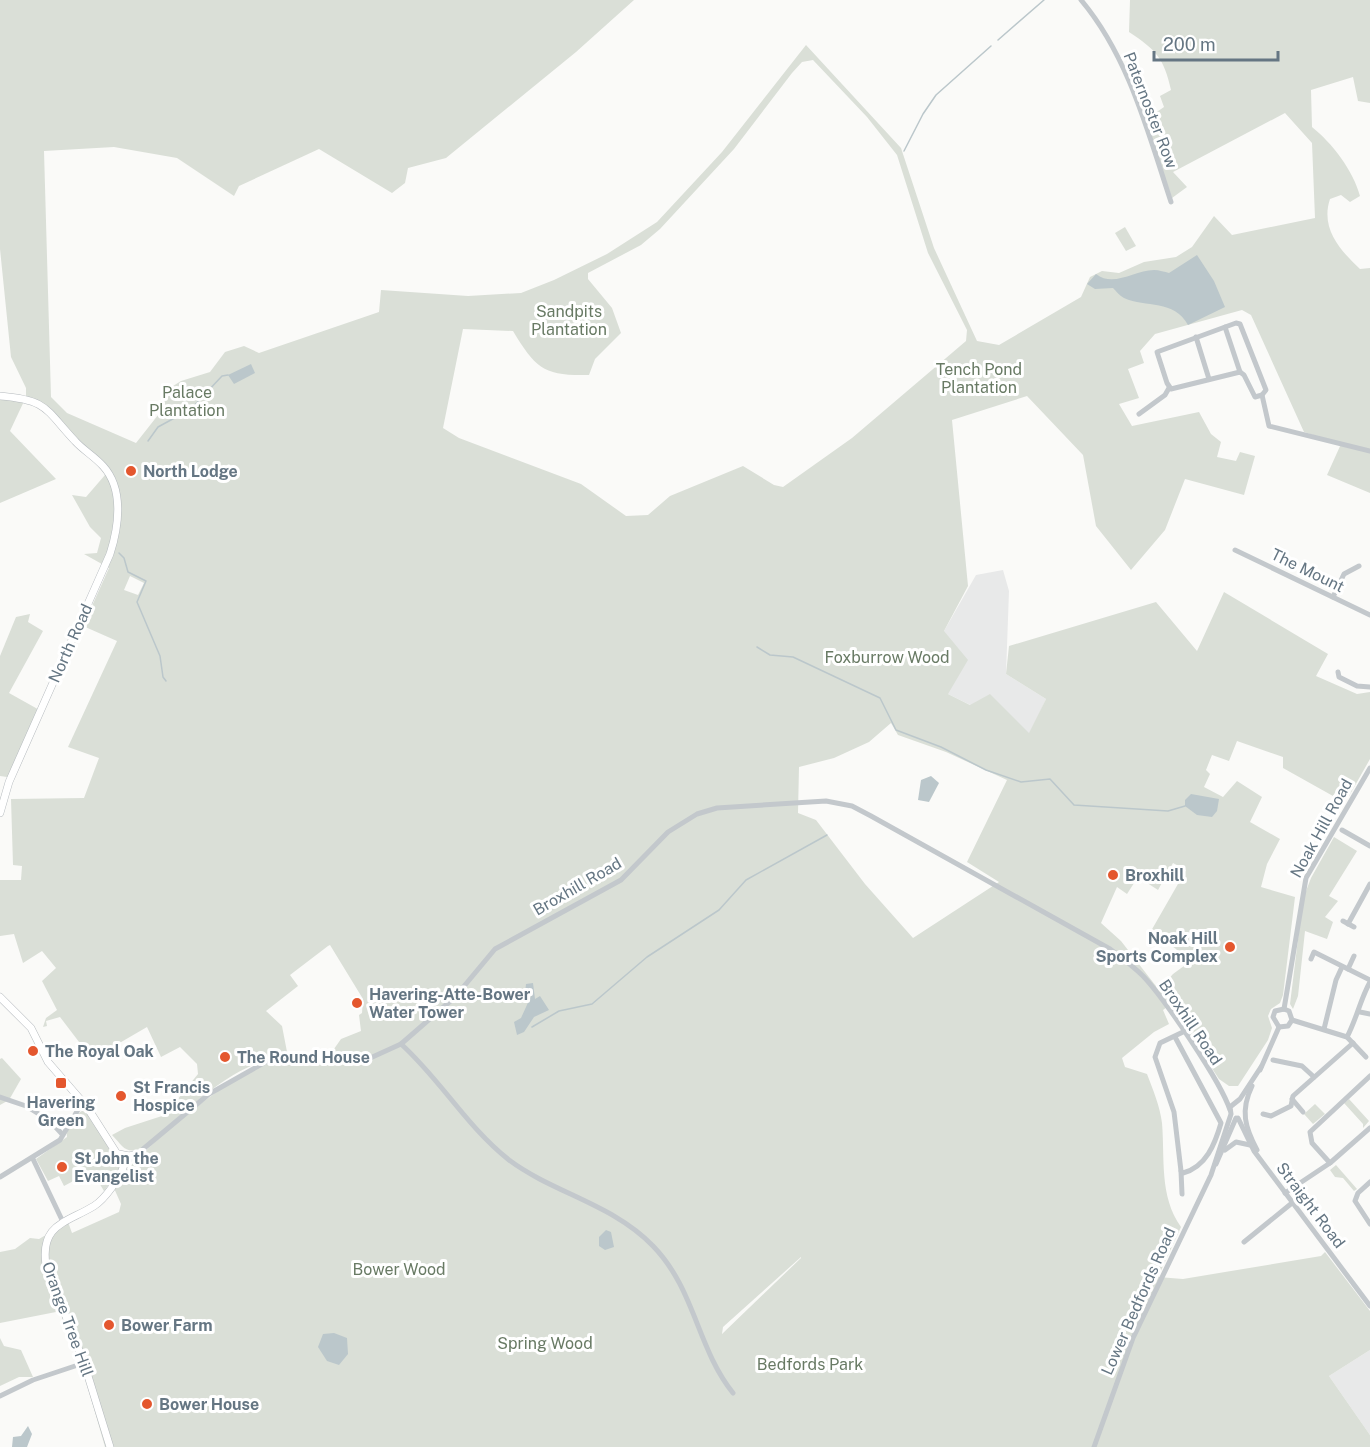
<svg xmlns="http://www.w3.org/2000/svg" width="1370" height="1447" font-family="'Public Sans',sans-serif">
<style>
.built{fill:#e8e9e9}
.green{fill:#dadfd7;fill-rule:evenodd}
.water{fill:#bbc7cb}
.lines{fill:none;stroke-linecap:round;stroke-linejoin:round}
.stream{stroke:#bbc7cb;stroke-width:1.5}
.major-casing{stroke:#b5babe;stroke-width:8}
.minor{stroke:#c3c8cc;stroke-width:5}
.major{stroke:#fff;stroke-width:7}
.poi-dot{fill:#e4572e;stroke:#fff;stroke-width:2}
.labels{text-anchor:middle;stroke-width:6;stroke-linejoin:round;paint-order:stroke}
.street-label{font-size:16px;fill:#657683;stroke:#fff}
.park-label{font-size:16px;fill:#687a64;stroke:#fff}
.poi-label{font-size:16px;font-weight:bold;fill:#657683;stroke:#fff;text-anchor:start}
</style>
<rect width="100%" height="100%" fill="#fafaf8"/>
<g class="built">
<polygon points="1003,570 1009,591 1006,674 1046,699 1030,734 948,694 944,631 976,575"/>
<polygon points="1370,1350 1370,1435 1329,1376"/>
</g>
<g class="green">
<path d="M0 0H634L576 52 446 158 408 168 405 183 392 193 319 149 239 186 234 196 177 158 114 147 44 151 51 397 67 413 136 443 162 410 165 391 181 381 210 372 225 352 244 346 259 353 379 312 381 290 468 296 521 293 554 280 607 254 657 222 722 152 806 45 901 148 934 248 977 341 999 345 1081 297 1090 277 1102 271 1119 273 1144 262 1176 257 1192 247 1214 216 1232 235 1315 218 1312 143 1285 113 1173 172 1187 187 1172 198 1145 120 1164 107 1160 96 1171 90C1164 58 1156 50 1129 32L1130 0H1370V103L1358 101 1353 77 1311 90 1312 127C1332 143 1353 170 1360 196L1350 202 1341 195 1330 199C1320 229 1341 251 1360 269L1370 268V493L1327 475 1341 444 1304 432 1251 315 1242 310 1155 334 1140 351 1144 363 1128 369 1139 398 1119 404 1132 426 1199 412 1211 434 1221 442 1217 457 1236 461 1240 452 1255 456 1244 495 1185 479 1165 530 1131 570 1096 526 1083 455 1027 396 952 420 968 586 944 631 968 660 948 694 970 705 990 694 1029 733 1046 699 1006 674 1009 646 1156 602 1197 651 1224 592 1328 654 1316 676 1357 694 1370 692V759L1349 796 1337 789 1333 796 1283 768V757L1237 741 1229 761 1212 755 1206 770 1210 774 1204 787 1223 797 1237 781 1262 797 1250 822 1280 839 1267 864 1261 887 1295 897 1283 995 1280 1003 1271 1009 1268 1016 1272 1028 1268 1040 1238 1086H1229L1219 1079 1170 1005 1163 1010 1169 1024 1154 1032 1122 1058 1125 1067 1147 1074C1153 1090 1160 1106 1162 1123 1165 1158 1159 1196 1181 1227L1158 1277 1183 1279 1321 1256 1325 1252 1370 1311V1350L1329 1376 1370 1435V1447H105L79 1357 61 1311 0 1323V1252L15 1249 30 1238 39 1239 68 1222 72 1233 119 1212 121 1204 113 1186C140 1150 233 1070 276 1061 293 1058 314 1061 331 1061L329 1056 341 1039 361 1031 359 1015 362 1013 363 999 330 945 328 946 290 975 298 986 266 1011 282 1026 288 1057C236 1057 180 1117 142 1149 124 1154 123 1146 112 1135L125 1128 165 1115 198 1074 197 1064 180 1047 161 1057 147 1027 92 1059 60 1017 46 1021 47 1026 43 1027 46 1018 57 1010 42 981 56 968 42 951 23 963 14 934 0 936V880H21L22 866 13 865 11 799 84 798 99 758 68 747 117 641 83 626 109 568 84 554 97 553 101 538 90 527 72 495 86 497 105 475 107 468 56 417 26 397 10 431 56 479 0 503V395L26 396V388L11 357 0 249ZM813 60 867 117 897 155 928 253 967 330 966 341 852 438 783 487 774 485 743 466 670 496 648 515 626 516 581 484 459 438 443 428 463 329 513 331C536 369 544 376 589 375L595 359 621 333 612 308 588 279V273L641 245 660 229 734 149 792 73 802 62ZM130 576 144 583 138 595 124 590ZM891 723 898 735 946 752 1007 780 967 862 999 882 913 938 865 884 816 820 798 813 799 767 834 758 869 742ZM1173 863 1186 870 1151 931 1176 949 1188 963 1173 974 1159 990 1121 941 1101 923 1117 887 1127 894 1138 877 1158 890ZM801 1257V1258L722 1334 723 1327Z"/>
<polygon points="1125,227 1136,246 1126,251 1115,233"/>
<polygon points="30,614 28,622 43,631 9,693 43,712 14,778 0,776 0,656 16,617"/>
<polygon points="1334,837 1357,851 1329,896 1338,901 1325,917 1333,922 1327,939 1305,931 1298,996 1293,1009 1290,1004 1303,899 1311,878"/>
<polygon points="2,1058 21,1079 9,1100 0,1105 0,1059"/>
<polygon points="1349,1099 1369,1121 1363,1128 1363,1124 1344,1103"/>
<polygon points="1315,1104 1325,1114 1313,1124 1304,1114"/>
<path d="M86 1109 124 1164 104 1191 92 1171 64 1186 59 1176 48 1181 36 1159 67 1137C66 1127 76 1112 86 1109Z"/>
<polygon points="1336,1165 1357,1189 1354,1191 1343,1178 1335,1177 1330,1170"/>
<polygon points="0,1338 4,1346 21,1350 33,1377 19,1377 0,1386"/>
</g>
<g class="water">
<path d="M1197 255 1214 281 1225 307 1188 325C1174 299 1146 308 1124 298 1120 296 1116 291 1113 288L1095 289 1087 284 1096 274C1114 288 1134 270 1154 270 1159 270 1165 272 1169 273Z"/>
<polygon points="251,364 255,373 234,384 228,375"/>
<polygon points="931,776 939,783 929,802 918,800 921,780"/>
<polygon points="1191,794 1219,799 1217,811 1212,817 1197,815 1185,806 1185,800"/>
<polygon points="533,983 535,999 540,996 549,1010 534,1017 524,1032 517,1035 514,1022 521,1018 531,996 525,993 526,984"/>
<polygon points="606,1230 611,1232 614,1247 605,1250 599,1246 599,1237"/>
<polygon points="334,1333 347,1338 348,1354 339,1365 327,1361 318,1347 323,1334"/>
<polygon points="28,1426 32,1434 27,1447 12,1447 13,1437 21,1436"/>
</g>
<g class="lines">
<g class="stream">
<polyline points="998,40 1044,0"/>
<polyline points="904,151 923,114 936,95 991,46"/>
<polyline points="148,441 158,427 191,409 222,376 228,375"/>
<polyline points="119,553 124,558 128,572 146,581 137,602 160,656 163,677 166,681"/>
<polyline points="757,647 770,655 793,657 880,698 896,730 941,747 986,770 1021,782 1050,779 1074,805 1168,811 1185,806"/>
<polyline points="532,1027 559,1011 592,1004 647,957 719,910 746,880 827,835"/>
</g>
<g class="major-casing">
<g id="major">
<path d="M0 396C48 400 45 409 75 441 83 450 94 456 103 466 124 489 119 526 110 554L9 782 0 813"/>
<path d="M0 997 31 1028 48 1062 87 1107 124 1165C120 1178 105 1199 94 1206 66 1223 40 1224 46 1265L84 1363 110 1447"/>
<polyline points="119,1154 129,1156 138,1154"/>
</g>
</g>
<g class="minor">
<path d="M1081 0C1129 57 1148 133 1171 202"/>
<polyline points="1225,327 1240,372"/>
<polyline points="1196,337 1209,379"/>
<polyline points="1240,372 1171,389 1167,383 1157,352 1236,323 1240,324 1266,390 1262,395"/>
<polyline points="1240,372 1244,375 1255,397 1262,395 1269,426 1370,451"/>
<polyline points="1139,414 1165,395 1169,388"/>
<polyline points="1235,550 1370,615"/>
<polyline points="1333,597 1344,574 1359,566"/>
<polyline points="1338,672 1339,677 1357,686 1370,687"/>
<polyline points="1342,830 1370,846"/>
<polyline points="1343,921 1354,927"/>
<polyline points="1348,924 1370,884"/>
<polyline points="1311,959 1314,952 1370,980"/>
<polyline points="1348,969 1354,956"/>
<polyline points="1284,1009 1306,878 1370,768"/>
<polyline points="1360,1012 1370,1014"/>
<polyline points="1292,1020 1347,1037 1366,1057"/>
<polyline points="1279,1027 1288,1026 1292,1020 1289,1011 1284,1009"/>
<polyline points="1279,1027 1273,1017 1275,1011 1284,1009"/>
<polyline points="1324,1029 1336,980 1342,967"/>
<path d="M1175 1037 1221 1123C1215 1144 1206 1167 1183 1173L1181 1171 1174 1112 1155 1057 1160 1043 1183 1032"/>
<path d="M1347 1037C1357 1018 1360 1000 1370 982"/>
<path d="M401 1044C440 1079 467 1127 509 1160 553 1193 613 1204 653 1246 695 1289 697 1348 733 1393"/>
<polyline points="1273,1060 1302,1066 1314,1077"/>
<polyline points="1260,1070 1279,1027"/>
<path d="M1252 1086C1240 1111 1245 1127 1257 1150"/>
<polyline points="0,1097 26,1106 50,1121 62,1134"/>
<polyline points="1292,1099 1303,1112"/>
<polyline points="1263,1114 1271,1116 1291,1106 1293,1096 1353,1043"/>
<polyline points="1238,1118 1254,1151 1370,1306"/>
<polyline points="1225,1150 1236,1142 1250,1145"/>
<polyline points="33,1159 63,1222"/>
<polyline points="1330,1163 1312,1143 1310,1132 1370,1076"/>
<polyline points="1216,1164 1236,1118"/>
<path d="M124 1165 209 1094 267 1061 283 1058 368 1059 401 1044 455 997 495 949 621 880 668 832 697 814 717 808 826 801 852 806 871 816 1110 949C1122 958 1133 966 1143 976 1164 998 1221 1082 1230 1110"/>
<polyline points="1181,1171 1182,1194"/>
<polyline points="0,1177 60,1140 79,1108 87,1107"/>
<polyline points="1370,1182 1358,1193 1355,1201 1370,1224"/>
<polyline points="1285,1193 1330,1163 1370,1128"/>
<polyline points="1244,1242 1292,1203"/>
<polyline points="0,1396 33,1380 84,1363"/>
<polyline points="1094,1447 1133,1338 1211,1175 1231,1114 1230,1107 1240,1099 1261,1067"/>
</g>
<use href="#major" class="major"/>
</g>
<g class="poi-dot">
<circle cx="131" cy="471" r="6"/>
<circle cx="1113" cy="875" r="6"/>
<circle cx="1230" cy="947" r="6"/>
<circle cx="357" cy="1003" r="6"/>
<circle cx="33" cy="1051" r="6"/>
<circle cx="225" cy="1057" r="6"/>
<rect x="55" y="1077" width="12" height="12" rx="3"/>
<circle cx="121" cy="1096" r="6"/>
<circle cx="62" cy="1167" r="6"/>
<circle cx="109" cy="1325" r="6"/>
<circle cx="147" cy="1404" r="6"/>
</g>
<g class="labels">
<g class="street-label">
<text transform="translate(1151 110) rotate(69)" y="6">Paternoster Row</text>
<text transform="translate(1308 570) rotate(26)" y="6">The Mount</text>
<text transform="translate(70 643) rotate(-66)" y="6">North Road</text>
<text transform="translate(1321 828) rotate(-61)" y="6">Noak Hill Road</text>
<text transform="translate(577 886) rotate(-30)" y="6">Broxhill Road</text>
<text transform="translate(1191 1022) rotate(56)" y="6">Broxhill Road</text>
<text transform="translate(1311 1205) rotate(53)" y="6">Straight Road</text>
<text transform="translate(1138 1301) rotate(-66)" y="6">Lower Bedfords Road</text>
<text transform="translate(68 1319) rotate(70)" y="6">Orange Tree Hill</text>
</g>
<g class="park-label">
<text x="569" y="317">Sandpits<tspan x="569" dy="18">Plantation</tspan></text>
<text x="979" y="375">Tench Pond<tspan x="979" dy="18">Plantation</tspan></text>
<text x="187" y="398">Palace<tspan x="187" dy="18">Plantation</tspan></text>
<text x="887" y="663">Foxburrow Wood</text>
<text x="399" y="1275">Bower Wood</text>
<text x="545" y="1349">Spring Wood</text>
<text x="810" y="1370">Bedfords Park</text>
</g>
<g class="poi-label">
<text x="143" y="477">North Lodge</text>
<text x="1125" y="881">Broxhill</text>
<text x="1218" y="944" text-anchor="end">Noak Hill<tspan x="1218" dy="18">Sports Complex</tspan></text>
<text x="369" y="1000">Havering-Atte-Bower<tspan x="369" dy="18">Water Tower</tspan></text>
<text x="45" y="1057">The Royal Oak</text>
<text x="237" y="1063">The Round House</text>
<text x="133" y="1093">St Francis<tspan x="133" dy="18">Hospice</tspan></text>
<text x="61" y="1108" text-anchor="middle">Havering<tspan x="61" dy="18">Green</tspan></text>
<text x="74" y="1164">St John the<tspan x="74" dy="18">Evangelist</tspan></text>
<text x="121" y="1331">Bower Farm</text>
<text x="159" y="1410">Bower House</text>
</g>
</g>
<path d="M1154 51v9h124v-9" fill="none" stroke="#657683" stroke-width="3"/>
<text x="1163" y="51" font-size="18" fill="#657683" stroke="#ffffff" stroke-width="4.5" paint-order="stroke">200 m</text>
</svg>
